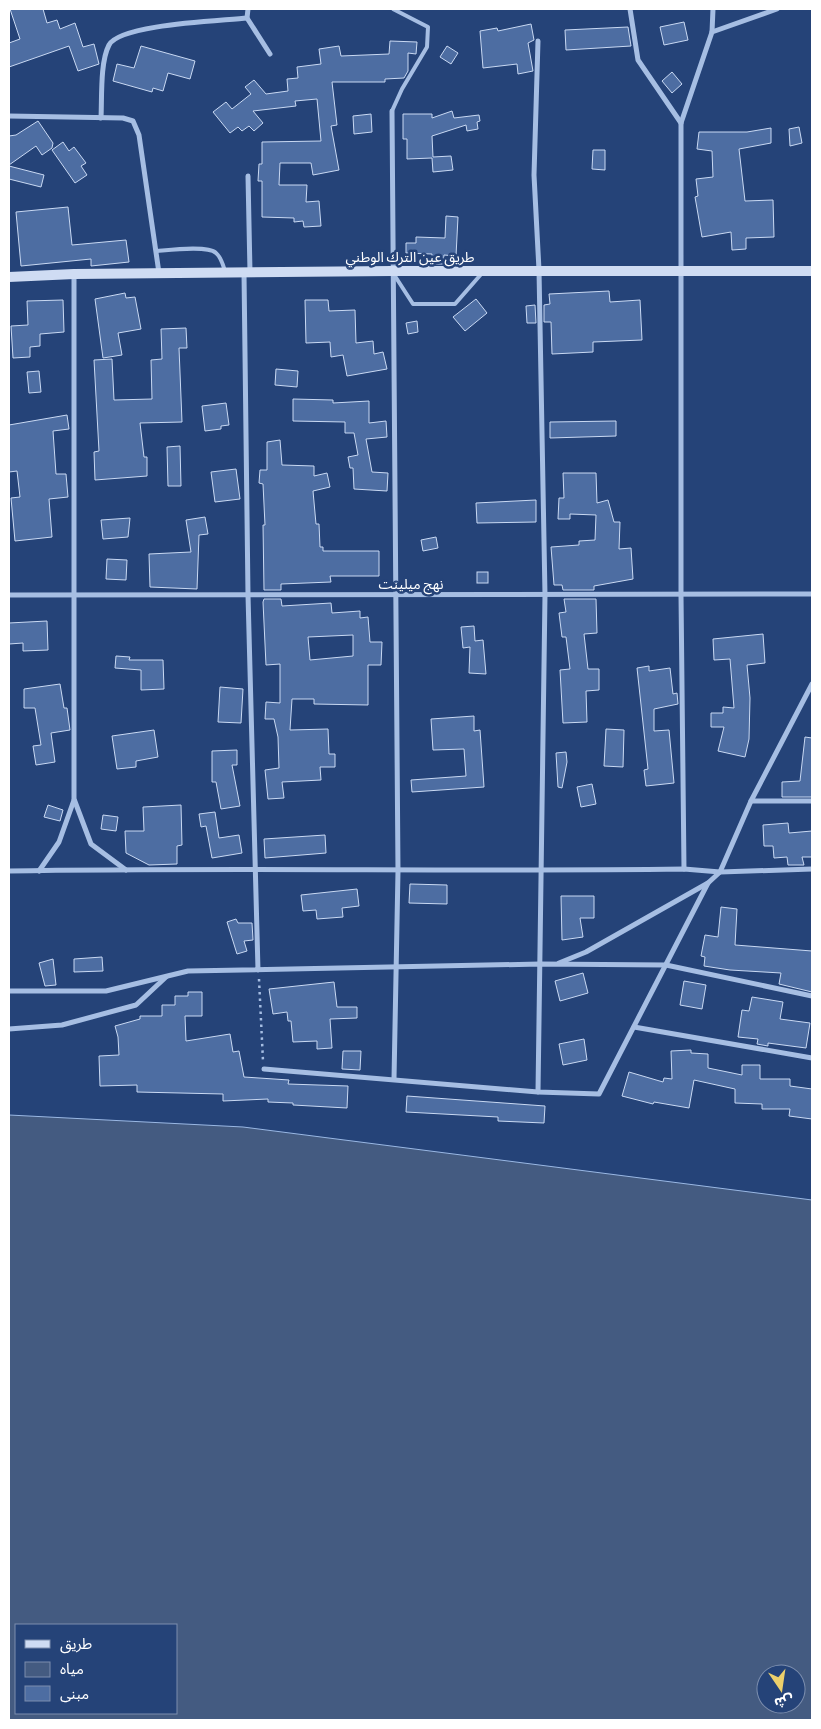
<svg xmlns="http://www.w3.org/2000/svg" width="821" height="1729" font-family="Manrope,'Noto Sans Arabic',sans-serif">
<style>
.water{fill:#445b81;stroke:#9ab8e4;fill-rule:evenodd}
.building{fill:#4d6da2;stroke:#c9d9f3;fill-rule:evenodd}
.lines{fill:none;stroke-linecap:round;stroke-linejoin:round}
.path{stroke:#a6bee3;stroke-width:2.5;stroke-dasharray:2.5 4;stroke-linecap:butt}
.lane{stroke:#a6bee3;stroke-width:4}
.street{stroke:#a6bee3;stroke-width:5}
.secondary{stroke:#cfdcf3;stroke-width:10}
.labels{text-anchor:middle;stroke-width:5;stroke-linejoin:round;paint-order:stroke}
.street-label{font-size:14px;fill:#fff;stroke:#254378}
</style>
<rect width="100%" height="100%" fill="#254378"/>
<path class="water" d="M9 1115 243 1127 812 1200V1720H9ZM16 1625H176V1713H16ZM766 1674H796V1704H766Z"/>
<g class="building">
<polygon points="10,9 43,9 47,23 57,20 60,29 75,23 83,47 94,44 99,64 78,71 69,46 9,67 9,43 20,39"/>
<polygon points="684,22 688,40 664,45 660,27"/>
<polygon points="531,24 534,40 528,43 533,71 518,74 517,64 483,68 480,31 497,28 498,31"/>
<polygon points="628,27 631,46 566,50 565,30"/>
<polygon points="390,41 417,42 416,54 408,53 408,71 404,78 385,79 385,82 332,82 337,125 331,126 339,170 313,175 311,163 280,163 279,185 307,185 306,202 319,201 321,226 304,227 303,221 294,222 294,218 262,217 262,181 258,181 259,164 262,164 262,142 321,141 317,99 295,101 296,106 253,111 263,123 254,131 249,126 242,131 238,127 230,133 213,112 226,102 232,109 251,94 245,87 254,80 266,94 288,91 287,79 298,78 297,67 321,64 319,49 339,46 341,56 389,54"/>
<polygon points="141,46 195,61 190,79 168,73 163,91 153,88 152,92 113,81 117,64 134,68"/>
<polygon points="447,46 458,53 451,64 440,57"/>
<polygon points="672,72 682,84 672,93 662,81"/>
<polygon points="452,111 454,118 479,115 480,121 477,122 478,129 467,131 466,125 432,136 433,157 451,156 453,170 433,172 432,158 407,159 407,139 403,139 403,114 432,114 432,118"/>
<polygon points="371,114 372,132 354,134 353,116"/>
<polygon points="38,121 53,143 52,148 42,155 36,146 9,165 9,136 16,135"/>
<polygon points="799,127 802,143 790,146 789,129"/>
<polygon points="771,128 771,143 739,149 745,201 773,200 774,237 746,238 746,249 732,250 731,232 702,237 695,197 698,196 696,179 713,177 712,151 697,149 699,132 747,132"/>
<polygon points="63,142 69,151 74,147 86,163 81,166 87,175 75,183 52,150"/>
<polygon points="593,150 605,150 605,170 592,169"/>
<polygon points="9,166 44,175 41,187 9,179"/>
<polygon points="68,207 72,245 126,240 129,262 91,266 91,259 21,266 16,212"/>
<polygon points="446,216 458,217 456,256 444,255 443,264 431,264 432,254 406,253 406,243 416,243 416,237 445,238"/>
<polygon points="609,291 610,302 640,300 642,340 593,342 593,352 552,354 551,322 544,322 544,305 550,304 549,294"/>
<polygon points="125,293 126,298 135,297 141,329 118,333 122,355 103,358 95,299"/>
<polygon points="476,299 487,313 465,331 453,317"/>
<polygon points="63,300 64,332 40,334 40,346 30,347 30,357 13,358 11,326 28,325 27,301"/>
<polygon points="305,300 328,300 329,311 355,310 356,343 373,341 374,354 383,352 387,369 347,376 343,355 331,357 330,342 306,343"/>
<polygon points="535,305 536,323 527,323 526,306"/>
<polygon points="417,321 418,332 408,334 406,323"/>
<polygon points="186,328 187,348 179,348 182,422 140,423 144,457 147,457 147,476 95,480 94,452 99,451 94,360 112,359 114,400 152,399 151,360 162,359 161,329"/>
<polygon points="276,369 298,371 297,387 275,385"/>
<polygon points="39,371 41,392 29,393 27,372"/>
<polygon points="293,399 333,400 333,403 369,401 369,423 386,421 387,437 366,439 372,472 388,473 387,491 354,489 353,468 350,468 348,457 358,455 354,433 345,433 345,422 293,421"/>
<polygon points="226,403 229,425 221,426 221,429 205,431 202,406"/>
<polygon points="67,415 69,429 53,431 56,474 66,474 68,497 49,499 52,537 15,541 11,498 20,497 17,471 9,472 9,425"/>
<polygon points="616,421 616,436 550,438 550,422"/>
<polygon points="280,440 282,465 314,466 314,476 327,473 330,487 313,491 316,524 319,524 320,547 323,547 323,551 379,551 379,576 330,576 331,582 281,584 281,590 264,590 263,525 265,525 263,484 259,483 260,470 267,470 267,442"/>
<polygon points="180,446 181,486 168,486 167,447"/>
<polygon points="236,469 240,499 215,502 211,472"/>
<polygon points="563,473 596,473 597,503 608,500 614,522 620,522 619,549 631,548 633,579 594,586 594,590 563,590 562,585 554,585 551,547 579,545 579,541 595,540 596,515 570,514 570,519 558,519 559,498 564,498"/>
<polygon points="536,500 536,522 477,523 476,503"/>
<polygon points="205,517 208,534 199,535 197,589 150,587 149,554 191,552 186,520"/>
<polygon points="130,518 128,537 103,539 101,520"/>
<polygon points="436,537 438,548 423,551 421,540"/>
<polygon points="107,559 127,560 126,580 106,579"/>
<rect x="477" y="572" width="11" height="11"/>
<path d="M264 599H281L282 606 331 603 332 613 360 611V618L368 617 370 642H382L381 665H368V705L314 704V699H292L290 730 328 729 329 754H335V767H320L321 780 282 782 284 798 268 799 265 770 279 768 278 737 274 719H265L266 702 280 703V664L266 665 263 602ZM353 635V656L310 660 308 637Z"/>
<polygon points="564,599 596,599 597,633 584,634 588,669 599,669 599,690 586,691 587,722 563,723 560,670 570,669 566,637 562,637 559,613 566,612"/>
<polygon points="47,621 48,650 23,651 23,643 9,644 9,623"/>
<polygon points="474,626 475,641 483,640 486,674 469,673 470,647 463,648 461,627"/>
<polygon points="763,634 765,663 747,665 750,698 749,739 745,757 718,751 724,727 711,727 711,713 723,713 723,707 734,708 730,659 714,660 713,639"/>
<polygon points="116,656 130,657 129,660 163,660 164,689 141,690 141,670 115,668"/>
<polygon points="649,666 649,671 670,668 673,694 677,693 678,704 654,709 654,731 669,730 674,783 646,786 644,770 648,769 637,668"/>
<polygon points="60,684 64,708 67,708 70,730 51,733 55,762 36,765 33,746 41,745 35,708 24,708 24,689"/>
<polygon points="220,687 243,689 241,723 218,722"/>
<polygon points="474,716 474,731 480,730 484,787 412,792 411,780 466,776 464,749 433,750 431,719"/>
<polygon points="606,729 624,730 623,767 604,766"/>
<polygon points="154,730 158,757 136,761 136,767 117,769 112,736"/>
<polygon points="805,737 812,738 812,797 782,797 782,782 800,781"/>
<polygon points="237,750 237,765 232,765 240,806 221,809 216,782 212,782 212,751"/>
<polygon points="566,752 567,762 562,788 558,787 556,753"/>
<polygon points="592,784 596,804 581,807 577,787"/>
<polygon points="48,805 63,810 60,821 44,817"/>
<polygon points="181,805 182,845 177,846 177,864 149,865 126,853 125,831 144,831 143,807"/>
<polygon points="215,812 219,838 239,835 242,853 212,858 206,826 201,827 199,814"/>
<polygon points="103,815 118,817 116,831 101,829"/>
<polygon points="788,823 789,833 812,831 812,857 802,857 804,865 788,865 787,857 774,858 773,846 764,846 763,825"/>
<polygon points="325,835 326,853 265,858 264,839"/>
<polygon points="410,884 447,885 447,904 409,903"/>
<polygon points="357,889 359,906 342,908 343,917 317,919 316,910 303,911 301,895"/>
<polygon points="561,896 594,896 594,918 580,918 583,937 562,940"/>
<polygon points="721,907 737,909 735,945 812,951 812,992 779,984 781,973 730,970 704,966 705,957 701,956 705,935 718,937"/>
<polygon points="236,919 238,923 252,923 253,940 244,941 247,951 237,954 227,922"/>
<polygon points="102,957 103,971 74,972 74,959"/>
<polygon points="53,959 56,985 45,986 39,963"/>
<polygon points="583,973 588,993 560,1001 555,981"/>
<polygon points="684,981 706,985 702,1009 680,1005"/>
<polygon points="334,982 337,1007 357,1007 357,1018 330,1019 332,1048 317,1049 317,1041 293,1042 291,1021 288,1021 287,1012 273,1014 269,989"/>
<polygon points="188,992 202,992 202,1016 185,1016 186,1041 230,1034 233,1052 239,1051 244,1077 289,1080 288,1084 348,1086 347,1108 293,1105 293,1103 268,1102 268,1099 223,1101 223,1094 137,1092 137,1085 100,1086 99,1056 119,1055 118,1037 115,1026 140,1019 140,1016 162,1016 162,1005 175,1005 175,996 188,996"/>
<polygon points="752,997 783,1002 780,1019 810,1023 806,1048 768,1043 768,1046 757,1044 758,1039 738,1037 742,1010 749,1011"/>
<polygon points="584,1039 587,1060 563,1065 559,1044"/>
<polygon points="691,1050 691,1053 708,1054 708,1068 742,1075 742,1065 760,1065 760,1079 790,1079 790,1086 812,1089 812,1119 789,1116 790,1109 762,1109 762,1104 735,1103 735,1089 694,1080 689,1108 654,1102 653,1104 622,1096 629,1072 663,1082 664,1078 672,1079 671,1051"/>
<polygon points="343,1051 361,1051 360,1070 342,1069"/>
<polygon points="407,1096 545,1106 544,1123 498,1121 498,1117 406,1112"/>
</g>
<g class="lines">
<polyline class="path" points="259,979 263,1061"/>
<g class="lane">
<polyline points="392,111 402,89 427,47 428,27 393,9"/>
<path d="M157 251C169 250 208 245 216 253 221 257 223 265 225 271"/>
<polyline points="393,273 413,304 455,304 483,272"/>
</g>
<g class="street">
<polyline points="248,9 247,18 270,54"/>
<polyline points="630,9 638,60 681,123"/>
<polyline points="712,32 777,9"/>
<polyline points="538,41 534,175 539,270 545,595 538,1092"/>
<polyline points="392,111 398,871 394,1079"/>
<polyline points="9,116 123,118 133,121 139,135 159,273"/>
<path d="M101 118C102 98 100 62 109 45 120 24 222 21 247 18"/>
<polyline points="248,176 250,272"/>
<polyline points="244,273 248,595 258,970"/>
<polyline points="74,274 74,799 91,844 126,870"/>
<polyline points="9,595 812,594"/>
<polyline points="751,801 812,801"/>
<polyline points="684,869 681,595 681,123 712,32 713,9"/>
<path d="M9 871C234 867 459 872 684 869L720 872 812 869"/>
<polyline points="39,871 59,842 74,800"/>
<polyline points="559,963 586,952 708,883"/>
<polyline points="9,991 106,991 188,971 540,964 666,965 812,996"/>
<polyline points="634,1027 812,1058"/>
<polyline points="9,1029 62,1025 136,1005 166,977"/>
<polyline points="264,1069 538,1092 599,1094 708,883 720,872 751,801 812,684"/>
</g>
<polyline class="secondary" points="9,277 74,274 392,271 812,271"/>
</g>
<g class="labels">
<g class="street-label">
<text x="410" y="262">طريق عين الترك الوطني</text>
<text x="411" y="589">نهج ميلينت</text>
</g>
</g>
<rect width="821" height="1729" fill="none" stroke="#ffffff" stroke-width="20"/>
<rect x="15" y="1624" width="162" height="90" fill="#254378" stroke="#7c8eae"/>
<rect x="25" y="1640" width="25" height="8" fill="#cfdcf3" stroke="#7c8eae"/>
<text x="60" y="1649" font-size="15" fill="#ffffff">طريق</text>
<rect x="25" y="1662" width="25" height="15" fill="#445b81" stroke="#7c8eae"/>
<text x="60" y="1674" font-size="15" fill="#ffffff">مياه</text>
<rect x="25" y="1686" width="25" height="15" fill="#4d6da2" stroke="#7c8eae"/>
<text x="60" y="1699" font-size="15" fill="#ffffff">مبنى</text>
<g transform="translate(781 1689) rotate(167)"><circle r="24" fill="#254378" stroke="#7c8eae"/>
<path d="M0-4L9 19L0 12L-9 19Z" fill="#edd06b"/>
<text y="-8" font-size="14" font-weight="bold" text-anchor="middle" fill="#ffffff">ش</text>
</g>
</svg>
